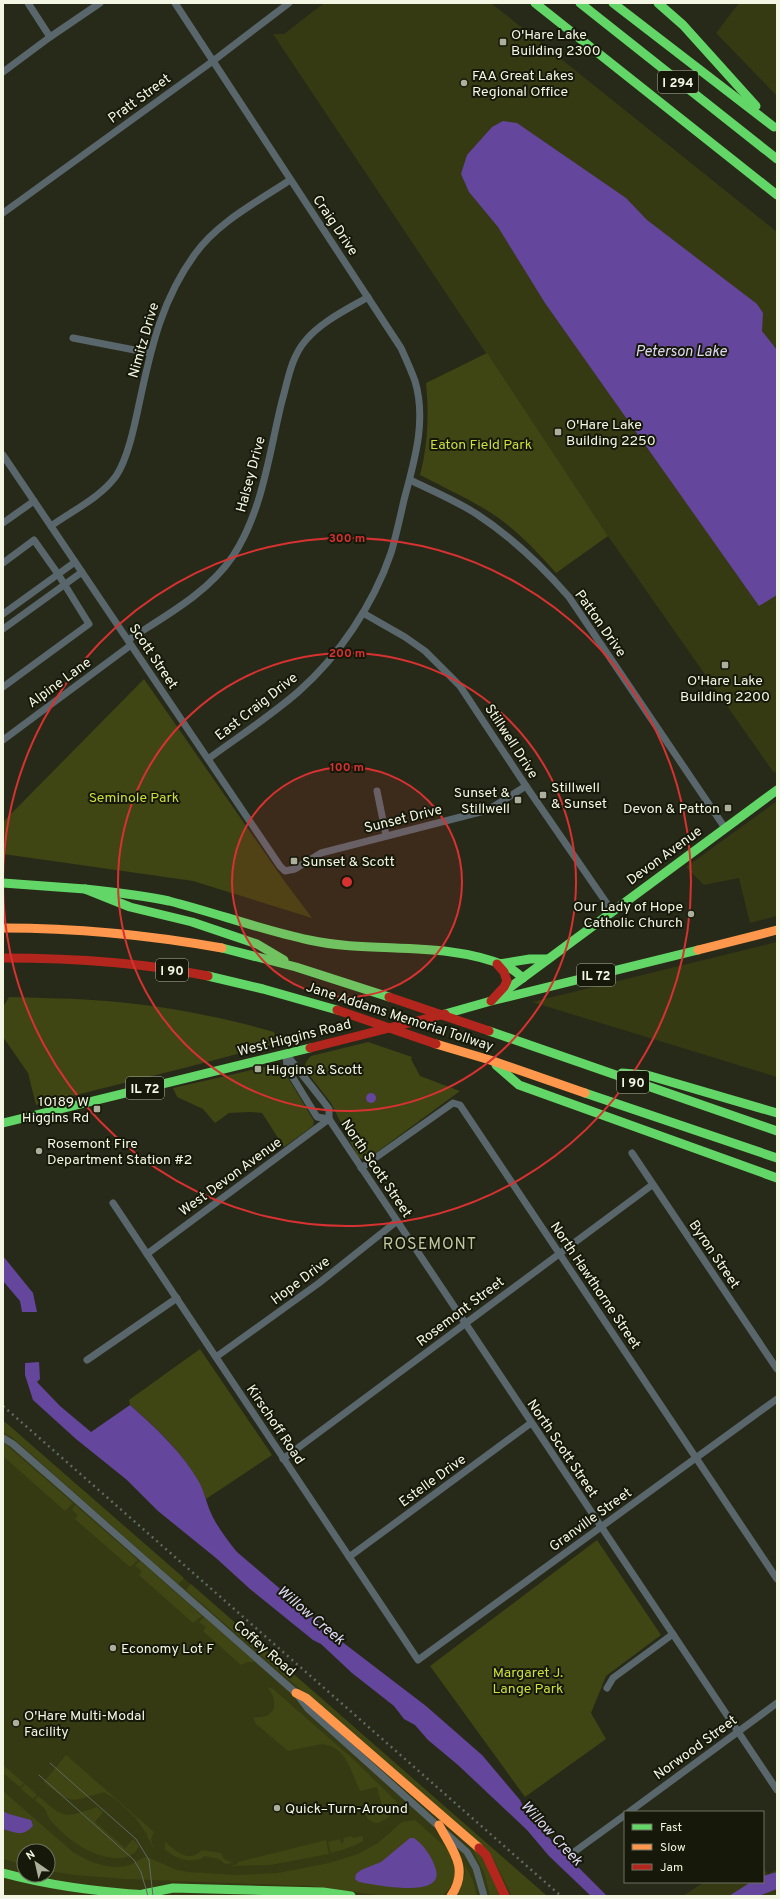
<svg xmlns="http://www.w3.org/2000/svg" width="780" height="1899" font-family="Overpass,sans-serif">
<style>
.built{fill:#353a13;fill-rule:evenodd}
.green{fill:#3f4513}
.water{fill:#64469d}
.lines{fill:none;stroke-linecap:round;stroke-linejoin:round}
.street{stroke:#59676d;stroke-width:7}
.fast{stroke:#63d668;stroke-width:9}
.slow{stroke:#ff974d;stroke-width:9}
.jam{stroke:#b3261e;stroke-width:9}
.tram{stroke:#616963;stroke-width:1}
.rail{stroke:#616963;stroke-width:2.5;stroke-dasharray:2 4;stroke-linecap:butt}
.jam-bridge{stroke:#b3261e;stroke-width:9}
.ring{fill:none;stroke:#d73231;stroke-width:2}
.poi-dot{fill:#abaf9b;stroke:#16180a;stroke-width:1.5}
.labels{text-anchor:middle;stroke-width:4;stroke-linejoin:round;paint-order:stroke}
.shield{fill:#16180a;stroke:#b0b3a1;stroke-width:1}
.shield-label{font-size:13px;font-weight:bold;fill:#f2f6e2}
.poi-label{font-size:14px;fill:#f2f6e2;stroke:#16180a;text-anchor:start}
.street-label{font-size:14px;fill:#f2f6e2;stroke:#16180a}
.park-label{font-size:14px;fill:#cddf3a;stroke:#16180a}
.water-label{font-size:15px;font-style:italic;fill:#ded8f2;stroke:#16180a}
.quarter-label{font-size:16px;letter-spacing:1px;fill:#c0c7a1;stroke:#16180a}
.centre{fill:#d73231;stroke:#16180a;stroke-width:2}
.ring-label{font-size:12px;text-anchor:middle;font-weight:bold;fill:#d73231;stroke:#16180a;stroke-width:4;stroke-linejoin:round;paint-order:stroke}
</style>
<rect width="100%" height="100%" fill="#272a18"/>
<g class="built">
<polygon points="324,3 491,3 777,232 777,770 774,773 608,536 273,34 284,34"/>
<polygon points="739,3 777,3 777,96 716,33"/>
<polygon points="777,801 777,916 750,923 739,878 704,885 686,867"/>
<polygon points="777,942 777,1077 532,1002"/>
<path d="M5 1422 547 1896H3V1424ZM24 1851H48V1875H24Z"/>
<polygon points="763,1868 768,1874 777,1869 777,1896 683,1896 704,1882 763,1882"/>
</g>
<g class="green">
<path d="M487 353 608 536 556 573C535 549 511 524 483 508 463 496 441 486 420 475 428 444 429 415 426 383Z"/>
<polygon points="144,679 285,882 312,918 193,881 3,854 3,822"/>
<path d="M9 997C37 998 64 998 92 1000 149 1003 220 1016 274 1032L278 1043 192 1066 36 1105 28 1073 3 1037V1007Z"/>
<path d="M368 1042 412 1057 411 1059 420 1076 460 1091 377 1152C371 1156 366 1163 358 1157L331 1103 306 1071C304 1064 306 1061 311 1056Z"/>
<polygon points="273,1065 279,1066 284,1071 314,1121 313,1126 284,1147 262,1113 250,1112 229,1113 215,1123 203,1109 177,1097 173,1088"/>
<path d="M200 1349 272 1455 206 1499C191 1460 161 1432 130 1405L129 1400Z"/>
<polygon points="5,1422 184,1578 178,1584 13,1438 3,1432 3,1424"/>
<polygon points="3,1442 73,1503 65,1511 3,1456"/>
<polygon points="75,1505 138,1560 130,1567 75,1519 78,1515 72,1510"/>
<polygon points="597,1540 661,1635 606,1676 591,1713 606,1739 525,1797 430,1666"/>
<polygon points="140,1561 202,1616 193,1623 139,1575 142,1571 135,1566"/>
<polygon points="191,1584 547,1896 512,1896 491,1855 186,1590"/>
<polygon points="204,1617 254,1661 254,1662 247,1662 241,1665 203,1631 206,1627 199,1622"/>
<path d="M267 1687 273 1689 353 1759 397 1802 398 1806C391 1815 385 1823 374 1823L368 1819 363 1811 382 1806 377 1787 360 1791C351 1772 347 1747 322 1744L288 1751 256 1724 253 1717C276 1720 280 1702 267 1687Z"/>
<path d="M66 1755 154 1832 151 1839 154 1850 146 1833 135 1817 115 1799 104 1792C70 1802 71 1805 44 1782Z"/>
<polygon points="3,1765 24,1783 20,1787 3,1773"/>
<polygon points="25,1784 37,1795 33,1799 21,1789"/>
<path d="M3 1791 73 1852C88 1862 112 1871 130 1865 136 1862 141 1858 147 1857L177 1870 188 1872 238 1875 278 1873 329 1863 358 1854 378 1843 402 1822 415 1820 450 1851 456 1872 453 1884 443 1896H383L311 1886 125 1879 74 1875 49 1871 48 1851H24V1865L3 1859Z"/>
<path d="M38 1796C64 1818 64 1819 97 1807L103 1812 95 1822 125 1848 133 1839 139 1846C135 1855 126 1859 116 1858 91 1857 68 1840 51 1821 48 1818 47 1813 46 1811 44 1807 38 1803 35 1800Z"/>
<polygon points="352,1836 353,1838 363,1836 363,1841 354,1846 331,1853 328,1842 340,1839 341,1843 344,1842 344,1838"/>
<polygon points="326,1840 329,1854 270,1865 230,1866 238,1864 238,1862"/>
<path d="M165 1842C176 1851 189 1864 202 1850L221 1853 224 1859 233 1863 225 1864 219 1859 204 1856 203 1858C191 1863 174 1859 165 1849Z"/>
<polygon points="470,1845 478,1850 502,1896 490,1896 484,1872"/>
<polygon points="465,1865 473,1881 477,1896 457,1896 465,1874"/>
</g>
<g class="water">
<polygon points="503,121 517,123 626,198 647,220 757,304 763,313 762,331 777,350 777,595 759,606 545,303 498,227 469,192 461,174 467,155 492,127"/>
<circle cx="371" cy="1098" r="5"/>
<polygon points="3,1256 33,1293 37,1312 22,1312 20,1301 3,1281"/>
<path d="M39 1362 40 1379 37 1382 60 1406 91 1432 130 1405C156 1428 182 1452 199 1482 204 1491 206 1501 210 1511 216 1525 227 1540 237 1552L341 1641 426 1706 482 1755 520 1800 529 1818 607 1896H591L549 1856 527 1830 458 1765 428 1740 415 1725 404 1719 394 1706 352 1673 321 1644 313 1640 250 1589 216 1558 158 1511 127 1480 76 1439 33 1400 25 1375V1363Z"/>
<path d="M3 1811 9 1814 31 1820 33 1826C23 1837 16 1833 3 1829Z"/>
<path d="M410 1838H414C424 1845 433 1858 436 1870 444 1899 375 1885 359 1882L355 1879 356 1874 361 1870 381 1862Z"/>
<polygon points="777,1872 777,1889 759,1896 729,1896 751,1882 763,1882 763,1876"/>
</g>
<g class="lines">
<g class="street">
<polyline points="28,3 50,37"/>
<path d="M175 3 401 348C406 359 411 370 415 381 427 421 414 462 404 500 400 518 396 536 391 553 373 605 339 656 298 692 269 717 238 737 208 759"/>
<polyline points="3,72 50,37 100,3"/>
<polyline points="3,213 213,61 289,3"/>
<polyline points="73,338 150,353"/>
<polyline points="3,455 280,866 285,871 295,869 321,853 488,810 526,786"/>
<path d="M410 480C433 491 457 501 478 515 513 538 542 566 569 597L725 828"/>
<polyline points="3,523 34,501"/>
<path d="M51 526C72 511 101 497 116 476 129 457 136 418 141 395 152 344 163 298 195 254 218 222 257 202 290 180"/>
<polyline points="3,563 34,540 58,574 89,624 3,687"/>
<polyline points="363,613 405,637 425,651 460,686 526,786 612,911"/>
<polyline points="3,614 75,562"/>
<polyline points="3,629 82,572"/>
<path d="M128 640C165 616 208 593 233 556 263 510 269 453 282 401 288 380 291 357 306 340 322 321 348 309 368 297"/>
<polyline points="3,740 131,645"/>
<polyline points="377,791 386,835"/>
<polyline points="286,1054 323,1101 329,1109 329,1119 777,1790"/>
<polyline points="286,1054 287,1068 317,1117 329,1119"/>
<polyline points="632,1153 777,1369"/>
<polyline points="361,1168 453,1103 460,1105 777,1579"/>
<polyline points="113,1203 418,1660 777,1399"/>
<polyline points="147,1254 329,1119"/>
<polyline points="216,1357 319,1283 397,1221"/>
<polyline points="87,1360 177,1298"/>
<polyline points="3,1438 13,1444 61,1486 296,1693 308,1709 467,1852 476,1868 484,1896"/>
<polyline points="283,1459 652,1185"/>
<polyline points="349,1557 531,1423"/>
<polyline points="607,1688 613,1678 673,1634"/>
<polyline points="629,1812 777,1703"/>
<polyline points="574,1852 625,1815"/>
</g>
<g class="fast">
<polyline points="535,3 777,195"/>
<polyline points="580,3 777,159"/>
<polyline points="613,3 774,127"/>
<polyline points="658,3 683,25 756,106"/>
<polyline points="3,883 85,889 130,907 192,922 257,944 284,960"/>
<path d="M85 889C113 892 141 895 169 901 216 913 262 930 309 940 373 954 444 940 506 966 512 968 518 974 523 978"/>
<polyline points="222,948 296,967 389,997"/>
<polyline points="499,964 530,959 548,959"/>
<polyline points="208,976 263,989 337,1010"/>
<polyline points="501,994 777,790"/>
<polyline points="445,1014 491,1001 698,950"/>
<polyline points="489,1031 777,1131"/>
<polyline points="496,1065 519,1085 777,1178"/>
<polyline points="622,1073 647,1075 777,1113"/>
<polyline points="585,1093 777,1158"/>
<polyline points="3,1123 310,1048"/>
<path d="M3 1873C51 1886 99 1892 149 1895"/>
<polyline points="143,1894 173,1888 323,1892 351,1896"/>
</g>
<g class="slow">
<path d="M3 928C77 928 149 935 222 948"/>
<polyline points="698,950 777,930"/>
<polyline points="436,1044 490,1060 585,1093"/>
<polyline points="296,1693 306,1698 479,1848"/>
<path d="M439 1825C452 1850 470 1868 451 1896"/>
</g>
<g class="jam">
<path d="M3 958C73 958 140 962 208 976"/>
<polyline points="491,1001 504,987 507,981 504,972 497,964"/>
<polyline points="310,1048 445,1014"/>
<polyline points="479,1848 486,1855 505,1896"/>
</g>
<g class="tram">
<polyline points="50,1763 136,1839 149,1860 153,1896"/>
<polyline points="39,1775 134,1860 141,1872 148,1896"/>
</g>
<polyline class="rail" points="3,1406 561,1896"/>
<g class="jam-bridge">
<polyline points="389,997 489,1031"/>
<polyline points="337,1010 436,1044"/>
</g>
</g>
<circle cx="347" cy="882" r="115" fill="#d73231" fill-opacity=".12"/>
<g class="ring">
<circle cx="347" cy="882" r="115"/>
<circle cx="347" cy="882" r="229"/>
<path d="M3 879A344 344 0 1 1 3 885"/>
</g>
<g class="poi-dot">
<rect x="499" y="38" width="8" height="8" rx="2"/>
<circle cx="464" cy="83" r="4"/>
<rect x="554" y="428" width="8" height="8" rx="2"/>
<rect x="721" y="661" width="8" height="8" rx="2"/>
<rect x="539" y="791" width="8" height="8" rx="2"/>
<rect x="514" y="796" width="8" height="8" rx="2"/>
<rect x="724" y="804" width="8" height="8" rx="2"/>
<rect x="290" y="857" width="8" height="8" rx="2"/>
<circle cx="691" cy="914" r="4"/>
<rect x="254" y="1065" width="8" height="8" rx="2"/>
<rect x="93" y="1105" width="8" height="8" rx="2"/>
<circle cx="39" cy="1151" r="4"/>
<circle cx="113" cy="1648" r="4"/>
<circle cx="16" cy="1723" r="4"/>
<circle cx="277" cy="1808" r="4"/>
</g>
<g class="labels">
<g class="shield">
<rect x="658" y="71" width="40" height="22" rx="3"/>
<rect x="156" y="959" width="32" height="22" rx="3"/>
<rect x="577" y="964" width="38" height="22" rx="3"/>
<rect x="617" y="1071" width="32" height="22" rx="3"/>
<rect x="126" y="1077" width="38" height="22" rx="3"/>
</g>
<g class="shield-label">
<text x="678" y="87">I 294</text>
<text x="172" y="975">I 90</text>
<text x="596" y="980">IL 72</text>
<text x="633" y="1087">I 90</text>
<text x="145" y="1093">IL 72</text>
</g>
<g class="poi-label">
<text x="511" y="39">O'Hare Lake<tspan x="511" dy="16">Building 2300</tspan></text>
<text x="472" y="80">FAA Great Lakes<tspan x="472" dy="16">Regional Office</tspan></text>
<text x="566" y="429">O'Hare Lake<tspan x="566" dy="16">Building 2250</tspan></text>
<text x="725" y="685" text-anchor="middle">O'Hare Lake<tspan x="725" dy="16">Building 2200</tspan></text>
<text x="551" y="792">Stillwell<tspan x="551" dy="16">&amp; Sunset</tspan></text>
<text x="510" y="797" text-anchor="end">Sunset &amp;<tspan x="510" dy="16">Stillwell</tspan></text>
<text x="720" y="813" text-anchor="end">Devon &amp; Patton</text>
<text x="302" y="866">Sunset &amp; Scott</text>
<text x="683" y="911" text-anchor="end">Our Lady of Hope<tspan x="683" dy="16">Catholic Church</tspan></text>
<text x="266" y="1074">Higgins &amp; Scott</text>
<text x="89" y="1106" text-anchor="end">10189 W<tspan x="89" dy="16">Higgins Rd</tspan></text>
<text x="47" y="1148">Rosemont Fire<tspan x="47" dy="16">Department Station #2</tspan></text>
<text x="121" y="1653">Economy Lot F</text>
<text x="24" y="1720">O'Hare Multi-Modal<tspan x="24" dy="16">Facility</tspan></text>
<text x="285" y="1813">Quick–Turn-Around</text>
</g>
<g class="street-label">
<text transform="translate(139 98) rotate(-36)" y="5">Pratt Street</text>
<text transform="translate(336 225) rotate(56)" y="5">Craig Drive</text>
<text transform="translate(143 340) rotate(-74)" y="5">Nimitz Drive</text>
<text transform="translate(250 474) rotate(-75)" y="5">Halsey Drive</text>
<text transform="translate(601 623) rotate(55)" y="5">Patton Drive</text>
<text transform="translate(154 656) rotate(56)" y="5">Scott Street</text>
<text transform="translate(59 682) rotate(-36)" y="5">Alpine Lane</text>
<text transform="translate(256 706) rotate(-38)" y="5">East Craig Drive</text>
<text transform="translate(512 741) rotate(57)" y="5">Stillwell Drive</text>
<text transform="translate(403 818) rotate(-14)" y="5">Sunset Drive</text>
<text transform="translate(664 855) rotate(-36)" y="5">Devon Avenue</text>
<text transform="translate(400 1016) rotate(18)" y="5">Jane Addams Memorial Tollway</text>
<text transform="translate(294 1037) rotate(-14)" y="5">West Higgins Road</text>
<text transform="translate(377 1168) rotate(56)" y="5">North Scott Street</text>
<text transform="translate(230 1176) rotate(-36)" y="5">West Devon Avenue</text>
<text transform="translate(715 1254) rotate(56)" y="5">Byron Street</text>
<text transform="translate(300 1280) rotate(-37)" y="5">Hope Drive</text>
<text transform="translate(596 1285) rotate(56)" y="5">North Hawthorne Street</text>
<text transform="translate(460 1311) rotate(-37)" y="5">Rosemont Street</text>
<text transform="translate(276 1424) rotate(56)" y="5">Kirschoff Road</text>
<text transform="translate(563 1448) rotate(56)" y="5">North Scott Street</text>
<text transform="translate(432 1480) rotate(-36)" y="5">Estelle Drive</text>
<text transform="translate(590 1519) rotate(-36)" y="5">Granville Street</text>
<text transform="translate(265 1648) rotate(41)" y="5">Coffey Road</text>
<text transform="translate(695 1747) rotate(-36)" y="5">Norwood Street</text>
</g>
<g class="park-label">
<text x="481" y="449">Eaton Field Park</text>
<text x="134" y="802">Seminole Park</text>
<text x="528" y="1677">Margaret J.<tspan x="528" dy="16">Lange Park</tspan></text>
</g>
<g class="water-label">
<text x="681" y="356">Peterson Lake</text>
<text transform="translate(311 1615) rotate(40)" y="5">Willow Creek</text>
<text transform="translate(552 1833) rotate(47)" y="5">Willow Creek</text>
</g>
<g class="quarter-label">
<text x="430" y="1249">ROSEMONT</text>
</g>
</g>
<circle cx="347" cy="882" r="6" class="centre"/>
<g class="ring-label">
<text x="347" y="542">300 m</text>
<text x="347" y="657">200 m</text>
<text x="347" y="771">100 m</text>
</g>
<rect width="780" height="1899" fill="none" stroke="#f2f6e2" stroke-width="8"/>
<rect x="624" y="1811" width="140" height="72" fill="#16180a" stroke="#6e7160"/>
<rect x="632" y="1824" width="20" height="6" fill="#63d668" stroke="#6e7160"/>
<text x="660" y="1831" font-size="12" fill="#f2f6e2">Fast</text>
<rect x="632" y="1844" width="20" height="6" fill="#ff974d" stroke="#6e7160"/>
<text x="660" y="1851" font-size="12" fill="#f2f6e2">Slow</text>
<rect x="632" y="1864" width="20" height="6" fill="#b3261e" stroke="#6e7160"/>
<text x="660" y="1871" font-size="12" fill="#f2f6e2">Jam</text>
<g transform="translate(36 1863) rotate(326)"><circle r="19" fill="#16180a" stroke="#6e7160"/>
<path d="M0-3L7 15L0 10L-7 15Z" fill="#abaf9b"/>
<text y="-6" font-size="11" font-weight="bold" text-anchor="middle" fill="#f2f6e2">N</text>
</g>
</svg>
